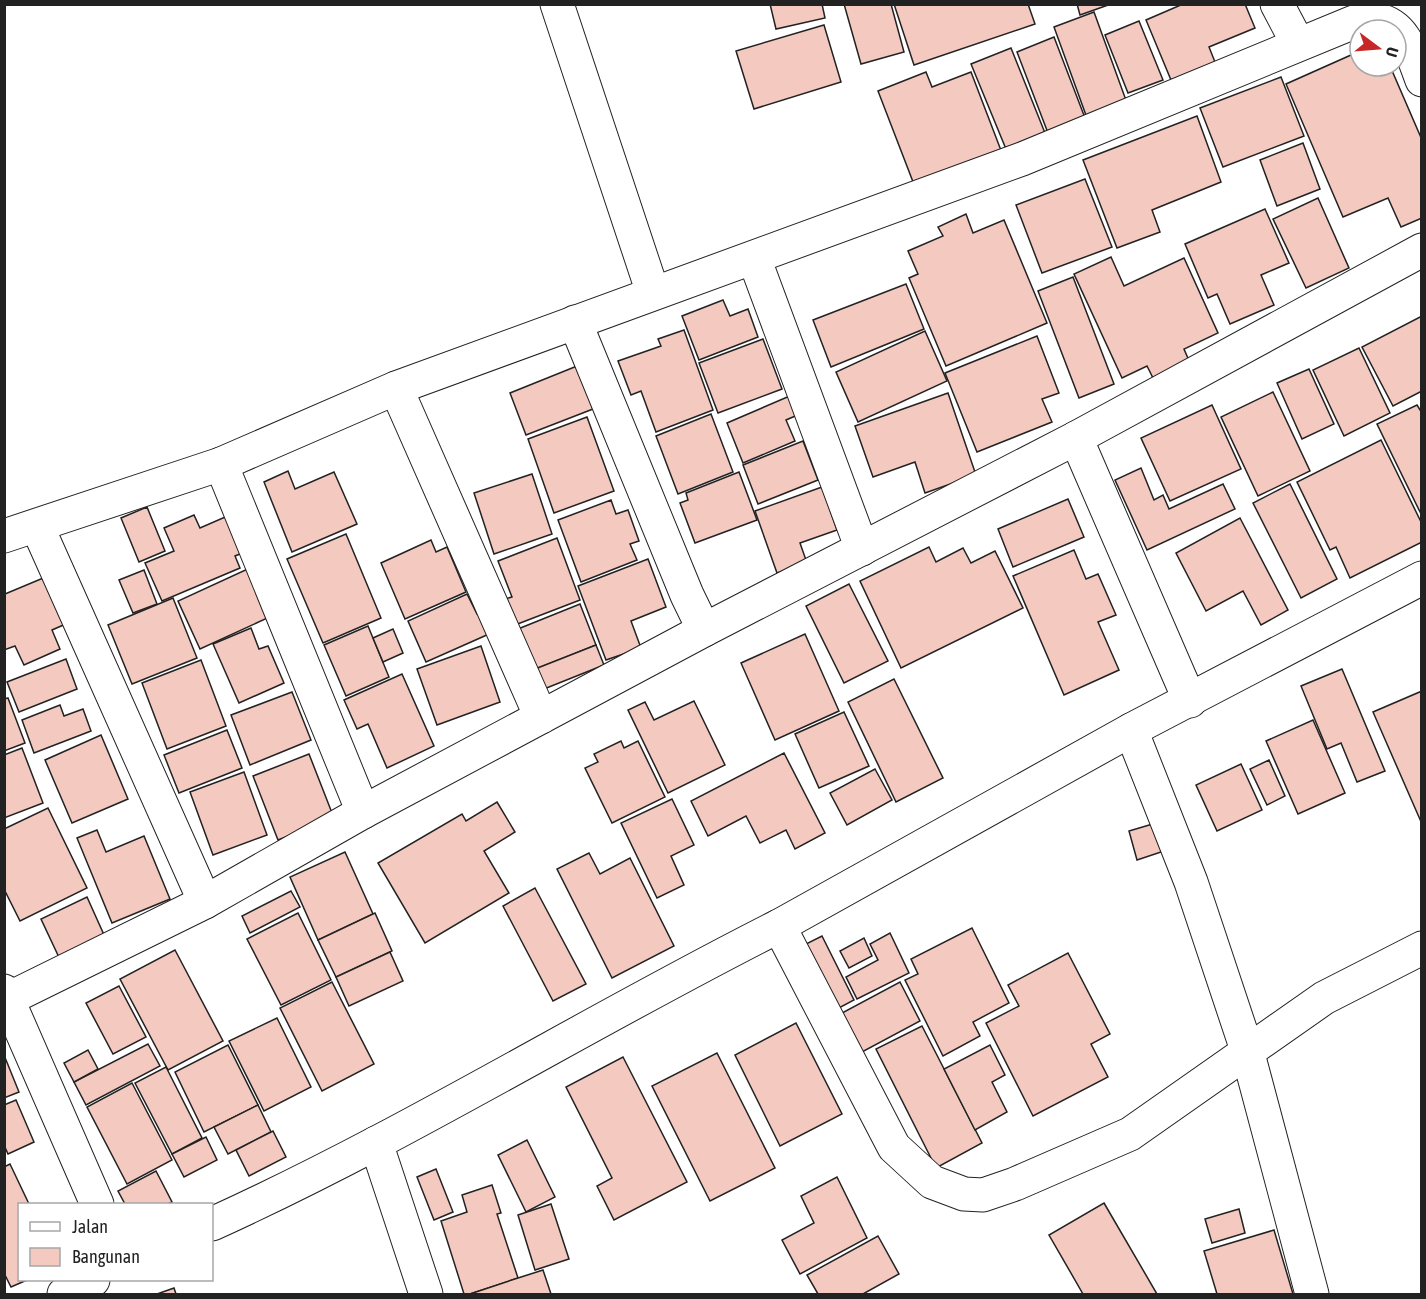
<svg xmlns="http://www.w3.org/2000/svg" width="1426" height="1299" font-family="'Asap Condensed',sans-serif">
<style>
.building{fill:#f3c9c0;stroke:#222;stroke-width:1.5}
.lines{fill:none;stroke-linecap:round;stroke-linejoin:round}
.minor-casing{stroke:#222;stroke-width:35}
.minor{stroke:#fff;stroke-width:33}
</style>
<rect width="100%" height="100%" fill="#fff"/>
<g class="building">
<polygon points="770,4 822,4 825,18 776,29"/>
<polygon points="844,4 891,4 904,52 861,64"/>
<polygon points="894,4 1028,4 1035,24 914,65"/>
<polygon points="1077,4 1111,4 1080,15"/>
<polygon points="1183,4 1245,4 1255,28 1209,47 1215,62 1171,80 1146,20"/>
<polygon points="1094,12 1127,103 1087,118 1054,27"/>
<polygon points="1139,21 1163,80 1128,93 1105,35"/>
<polygon points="824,25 841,82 754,109 736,51"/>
<polygon points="1054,37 1085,118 1048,133 1017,52"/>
<polygon points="1011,48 1045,133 1006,149 971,64"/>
<polygon points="1360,51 1360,66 1390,66 1422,140 1422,218 1401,227 1388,198 1343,217 1286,84"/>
<polygon points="926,72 932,87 971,72 1002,153 915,187 878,91"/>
<polygon points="1281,77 1304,136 1223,167 1200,108"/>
<polygon points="1197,116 1221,182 1152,210 1160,232 1117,248 1083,160"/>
<polygon points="1303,143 1320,189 1277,206 1260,160"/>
<polygon points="1085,179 1112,247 1042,273 1016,205"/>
<polygon points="1318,198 1349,268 1306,288 1273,219"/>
<polygon points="1265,209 1289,263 1261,275 1274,305 1230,324 1217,294 1208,298 1185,244"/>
<polygon points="966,214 973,233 1004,220 1047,323 946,366 909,278 918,274 908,251 943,236 938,227"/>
<polygon points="1111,257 1124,286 1184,258 1218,333 1184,349 1190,363 1154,380 1147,366 1122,378 1074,274"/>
<polygon points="1073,277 1114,384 1079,398 1038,291"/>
<polygon points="906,284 924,329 831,367 813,320"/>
<polygon points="723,300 730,316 748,309 758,337 699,360 682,316"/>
<polygon points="1422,316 1422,391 1393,406 1362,347"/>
<polygon points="684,330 713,410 656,432 641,391 631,395 618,361 661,346 658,339"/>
<polygon points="925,331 947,381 858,422 836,372"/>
<polygon points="1037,336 1059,393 1042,399 1052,422 977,452 945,373"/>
<polygon points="763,339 782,389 718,413 699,363"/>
<polygon points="1359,348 1390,413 1344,436 1313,370"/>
<polygon points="577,366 593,409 526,435 510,393"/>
<polygon points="1309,369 1334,424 1302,439 1277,383"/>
<polygon points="1273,392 1310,471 1258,496 1221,417"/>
<polygon points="948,393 976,475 925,493 915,462 873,477 855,426"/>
<polygon points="792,395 800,414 786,420 795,441 743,463 727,423"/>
<polygon points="1212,405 1241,469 1170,501 1141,438"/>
<polygon points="1417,405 1422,413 1422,516 1377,424"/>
<polygon points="711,414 733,472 678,494 656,436"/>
<polygon points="587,417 614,491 554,513 528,439"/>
<polygon points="1381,440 1422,524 1422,542 1350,578 1336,547 1330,550 1297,482"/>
<polygon points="803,441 818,480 758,504 743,465"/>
<polygon points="1141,468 1154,500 1163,495 1169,509 1223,484 1235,509 1147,550 1115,480"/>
<polygon points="288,471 295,489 334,472 357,524 292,552 264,482"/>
<polygon points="739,472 757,520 695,543 680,503 688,500 686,493"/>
<polygon points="532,474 552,534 494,554 474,493"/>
<polygon points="1290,484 1337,579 1301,598 1253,503"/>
<polygon points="822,487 837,530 800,543 807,563 777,573 755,511"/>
<polygon points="1068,499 1084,537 1013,567 998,529"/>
<polygon points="611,500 616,514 628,510 639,541 630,544 637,560 581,582 558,520"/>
<polygon points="147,507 165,551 139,562 121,518"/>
<polygon points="232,514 247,551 235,556 240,568 162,601 145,563 174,551 164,528 194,515 200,528"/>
<polygon points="1240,518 1288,610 1261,625 1243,591 1206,611 1176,553"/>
<polygon points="346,534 381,618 323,643 287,559"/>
<polygon points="557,538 580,600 515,625 505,599 512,597 498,561"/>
<polygon points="431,540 436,552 447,547 466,592 405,619 381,563"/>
<polygon points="929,547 936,562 963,548 971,563 995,551 1023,608 901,668 860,581"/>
<polygon points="1074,550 1086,579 1098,574 1116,615 1098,622 1119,670 1064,695 1013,576"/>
<polygon points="648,559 666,607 631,621 641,648 606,660 578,586"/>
<polygon points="252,567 274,615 200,649 178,601"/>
<polygon points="144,570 157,604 133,613 119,580"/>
<polygon points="48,576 68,623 52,630 60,649 24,665 15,646 4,650 4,592 5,594"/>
<polygon points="849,584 888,661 844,683 806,606"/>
<polygon points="467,594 477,614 489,608 498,630 426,662 408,621"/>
<polygon points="173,598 197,658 132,684 108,625"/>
<polygon points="580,604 596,645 534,670 518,629"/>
<polygon points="368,626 389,677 346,696 324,645"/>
<polygon points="251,628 259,649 268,646 284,683 239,703 213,644"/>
<polygon points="393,629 403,653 383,662 373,638"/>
<polygon points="805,634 839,711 775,740 741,663"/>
<polygon points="596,645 604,665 544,689 535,669"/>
<polygon points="481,646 500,702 437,725 417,669"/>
<polygon points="66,659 77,689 19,712 7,682"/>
<polygon points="201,660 226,726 167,749 142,683"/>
<polygon points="1342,669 1385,771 1357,782 1341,743 1327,749 1301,686"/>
<polygon points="402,674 434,746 387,768 368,724 357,729 344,700"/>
<polygon points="894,679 943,778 896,802 848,702"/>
<polygon points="1422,691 1422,824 1373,712"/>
<polygon points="292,692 311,740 250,765 231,715"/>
<polygon points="8,698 25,743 4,751 4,699"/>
<polygon points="694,701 725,765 668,793 628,710 645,702 654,720"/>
<polygon points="60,705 64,716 83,709 91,731 34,753 22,720"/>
<polygon points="844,712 869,766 819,788 795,734"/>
<polygon points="1313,720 1345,793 1298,814 1266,741"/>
<polygon points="227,730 242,768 179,793 164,755"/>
<polygon points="101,735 128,799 72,823 45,760"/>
<polygon points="621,741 624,748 638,741 665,797 612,823 585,768 598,762 594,754"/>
<polygon points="22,748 43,803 4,818 4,755"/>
<polygon points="784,753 825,833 795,849 786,830 760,843 746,816 708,836 691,801"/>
<polygon points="309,754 334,818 278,840 253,776"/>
<polygon points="1269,760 1285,796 1267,805 1250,769"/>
<polygon points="1241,764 1262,810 1217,831 1196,785"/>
<polygon points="875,769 892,800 847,825 830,793"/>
<polygon points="244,772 267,835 213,855 190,792"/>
<polygon points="672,799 694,845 671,856 684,885 657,898 621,823"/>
<polygon points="497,802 515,832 484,851 509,893 425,943 378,863 462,814 466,821"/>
<polygon points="48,808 87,888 20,921 4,889 4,829"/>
<polygon points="1156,823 1164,851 1137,860 1129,831"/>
<polygon points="97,830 106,852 144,836 170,899 112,923 77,838"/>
<polygon points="345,852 373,914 318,940 290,877"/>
<polygon points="589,853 600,874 630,858 674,946 612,978 557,869"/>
<polygon points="535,888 586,984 553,1001 503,906"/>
<polygon points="291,891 300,907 250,933 242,916"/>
<polygon points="87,897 109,946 64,968 41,919"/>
<polygon points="298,913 331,980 281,1005 247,939"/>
<polygon points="375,913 392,951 336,977 318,940"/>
<polygon points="972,928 1009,1003 973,1022 980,1036 943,1056 905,980 918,974 911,959"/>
<polygon points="890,933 909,973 857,999 846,977 878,960 870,944"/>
<polygon points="822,936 854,1000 837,1009 804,945"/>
<polygon points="864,938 872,956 849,968 840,951"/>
<polygon points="175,950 223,1041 168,1070 120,979"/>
<polygon points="390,952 403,981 349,1006 336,977"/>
<polygon points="1068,953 1110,1034 1091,1044 1108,1077 1033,1116 986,1023 1019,1006 1008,985"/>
<polygon points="332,982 374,1064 322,1091 280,1008"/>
<polygon points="900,982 920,1021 862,1052 842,1013"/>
<polygon points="119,986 146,1037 113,1054 86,1003"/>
<polygon points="277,1018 311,1087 264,1111 229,1041"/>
<polygon points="796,1023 842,1114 780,1146 735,1055"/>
<polygon points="922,1026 982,1143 936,1168 876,1049"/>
<polygon points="148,1044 160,1066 86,1105 74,1082"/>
<polygon points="228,1045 258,1105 204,1132 175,1072"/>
<polygon points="990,1045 1005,1075 992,1082 1007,1112 975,1130 944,1069"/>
<polygon points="88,1050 98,1069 74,1082 64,1063"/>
<polygon points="717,1053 775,1168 710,1201 652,1086"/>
<polygon points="4,1055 19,1092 4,1098"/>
<polygon points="623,1057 687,1182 614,1220 597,1186 612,1178 566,1087"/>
<polygon points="166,1067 202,1138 172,1154 135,1083"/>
<polygon points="132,1083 172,1160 127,1184 87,1107"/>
<polygon points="16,1100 34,1142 8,1154 4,1145 4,1105"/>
<polygon points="258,1105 271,1132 228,1154 214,1127"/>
<polygon points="273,1131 286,1157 249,1176 236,1150"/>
<polygon points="206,1137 217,1160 184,1177 172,1154"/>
<polygon points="527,1140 555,1197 526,1212 498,1155"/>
<polygon points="10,1164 29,1204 20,1204 20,1280 27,1280 11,1287 4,1273 4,1167"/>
<polygon points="436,1169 453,1212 434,1220 417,1177"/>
<polygon points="156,1171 172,1202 168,1204 125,1204 118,1191"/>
<polygon points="837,1177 867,1238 800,1274 782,1240 814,1223 801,1196"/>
<polygon points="492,1185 501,1213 497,1214 518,1278 470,1294 464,1294 441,1221 467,1212 462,1195"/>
<polygon points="1104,1203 1157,1294 1083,1294 1049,1235"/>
<polygon points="551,1204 569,1259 535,1270 518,1215"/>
<polygon points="1239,1209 1245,1233 1212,1243 1205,1219"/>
<polygon points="1274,1230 1293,1294 1217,1294 1204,1251"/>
<polygon points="878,1236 899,1274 863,1294 818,1294 807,1275"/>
<polygon points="543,1270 551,1294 470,1294 518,1278"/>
<polygon points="174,1288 176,1294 157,1294"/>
</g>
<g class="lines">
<g class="minor-casing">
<g id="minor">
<polyline points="557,4 653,293"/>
<polyline points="1277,4 1298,44"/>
<polyline points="754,258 862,549"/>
<polyline points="575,322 687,595 704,630"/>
<polyline points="396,388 541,717"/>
<polyline points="1076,438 1190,701"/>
<polyline points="221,464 363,812"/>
<polyline points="37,526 205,902"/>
<path d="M4 536 221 464 396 388 1022 159 1354 22C1361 22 1371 19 1378 20 1406 25 1413 57 1422 80"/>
<polyline points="1131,730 1191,882 1247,1050 1312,1294"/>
<polyline points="779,926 894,1147 932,1182 964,1194 983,1195 1015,1184 1130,1134 1324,998 1422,948"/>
<polyline points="4,991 97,1204"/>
<polyline points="4,1001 205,902 363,812 704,630 1076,438 1422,250"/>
<polyline points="376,1143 426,1294"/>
<path d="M212 1224C406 1136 588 1022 779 926L1131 730 1422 578"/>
<polyline points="64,1294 93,1280"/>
</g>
</g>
<use href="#minor" class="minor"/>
</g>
<rect width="1426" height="1299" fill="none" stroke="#222222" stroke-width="12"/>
<rect x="18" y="1203" width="195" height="78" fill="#ffffff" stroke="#a7a7a7" stroke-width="1.5"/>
<rect x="30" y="1222" width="30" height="9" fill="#ffffff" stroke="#a7a7a7" stroke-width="1.5"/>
<text x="72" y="1233" font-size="18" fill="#222222">Jalan</text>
<rect x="30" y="1248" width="30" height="18" fill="#f3c9c0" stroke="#a7a7a7" stroke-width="1.5"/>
<text x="72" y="1263" font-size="18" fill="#222222">Bangunan</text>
<g transform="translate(1378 48) rotate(106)"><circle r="28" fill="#ffffff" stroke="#a7a7a7" stroke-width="1.5"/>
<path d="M0-4.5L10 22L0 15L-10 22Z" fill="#c62828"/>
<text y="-9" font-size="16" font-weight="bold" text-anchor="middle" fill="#222222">U</text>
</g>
</svg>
